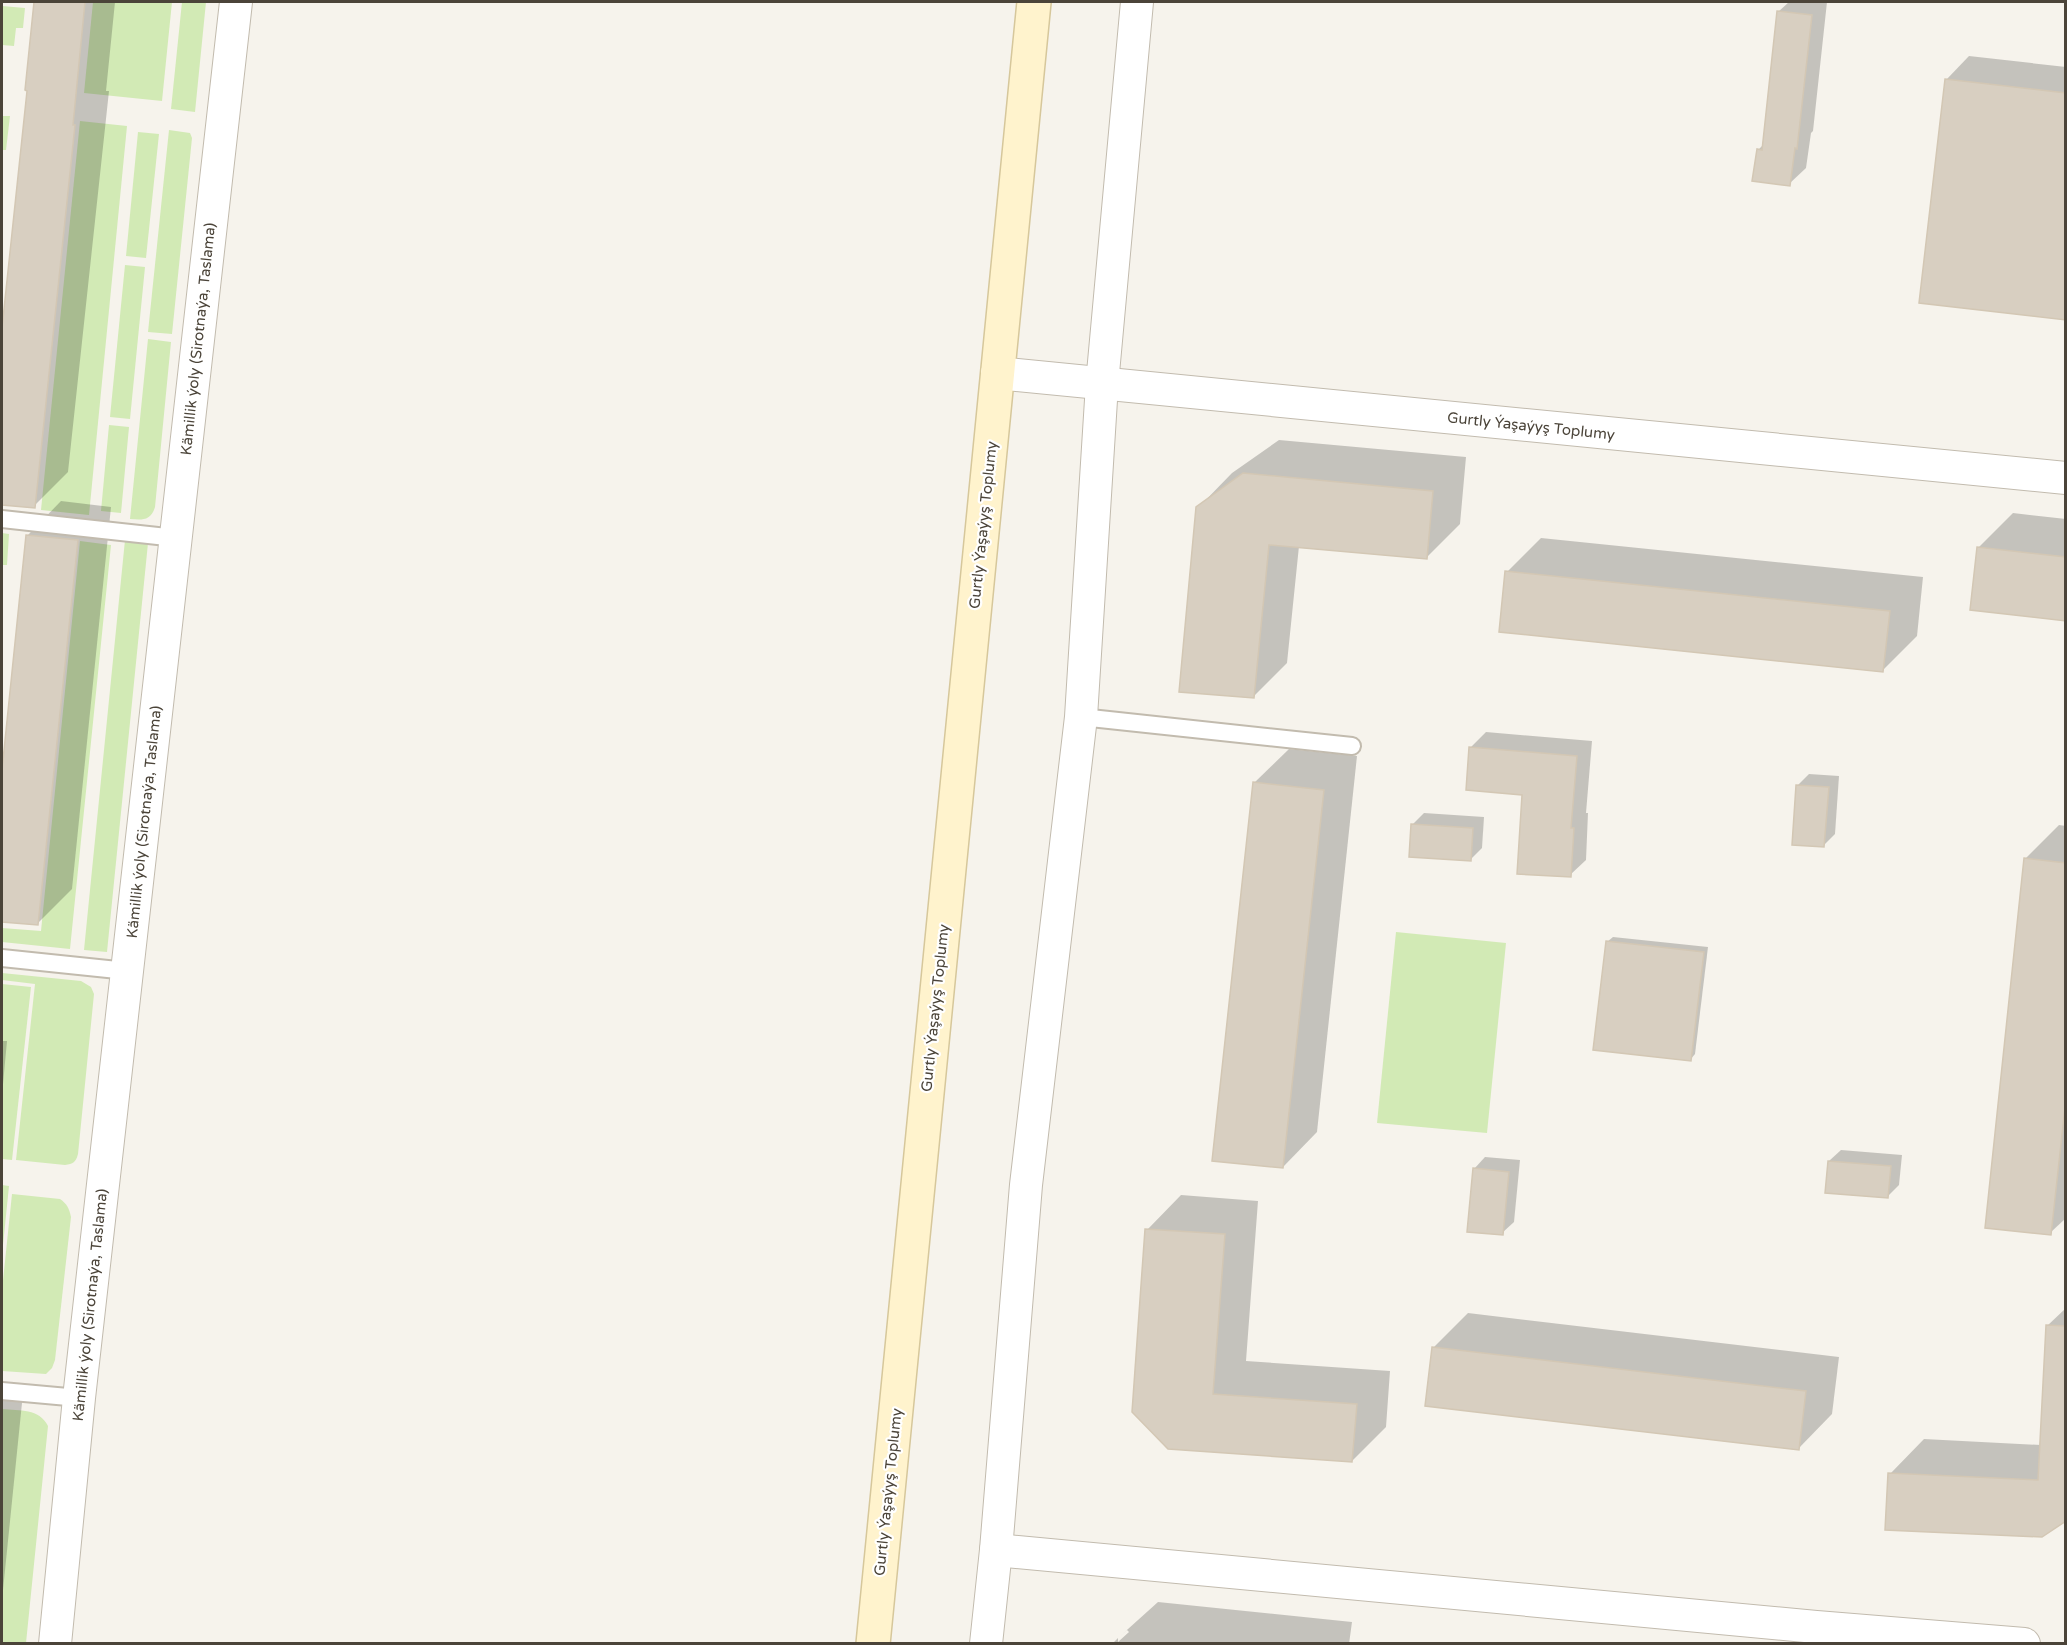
<svg xmlns="http://www.w3.org/2000/svg" width="2067" height="1645" font-family="'Varela Round',sans-serif">
<style>
.green{fill:#d2eab5}
.shadow{fill:#0003}
.building{fill:#d8cfc1;stroke:#d3c7b4;stroke-width:1.5}
.lines{fill:none;stroke-linecap:round;stroke-linejoin:round}
.lane-casing{stroke:#c2bbae;stroke-width:20}
.street-casing{stroke:#c2bbae;stroke-width:34}
.secondary-casing{stroke:#d6c79b;stroke-width:36}
.lane{stroke:#fff;stroke-width:16}
.street{stroke:#fff;stroke-width:32}
.secondary{stroke:#fff3cd;stroke-width:33}
.labels{text-anchor:middle;stroke-width:4.5;stroke-linejoin:round;paint-order:stroke}
.street-label{font-size:15px;fill:#4b4439;stroke:#fff}
</style>
<rect width="100%" height="100%" fill="#f6f3ec"/>
<g class="green">
<polygon points="93,2 172,2 162,101 84,93"/>
<polygon points="182,2 206,2 195,112 171,109"/>
<polygon points="2,6 25,8 23,28 16,28 14,46 2,45"/>
<polygon points="2,116 10,116 6,150 2,150"/>
<polygon points="80,121 127,126 89,515 41,510"/>
<polygon points="169,130 190,133 192,138 172,334 148,332"/>
<polygon points="138,132 159,134 146,258 126,256"/>
<polygon points="125,265 145,267 130,419 110,417"/>
<path d="M148 339 171 342 155 507C151 521 142 520 130 519Z"/>
<polygon points="109,425 129,427 121,513 101,511"/>
<polygon points="2,533 9,534 7,565 2,565"/>
<polygon points="125,540 148,543 107,952 84,950"/>
<polygon points="80,541 111,545 70,949 2,942 2,928 41,931"/>
<polygon points="1396,932 1506,943 1487,1133 1377,1123"/>
<path d="M2 973 81 981 91 987 94 994 78 1154C76 1162 73 1164 65 1165L16 1160 35 984 2 980Z"/>
<polygon points="2,984 31,987 12,1160 2,1159"/>
<polygon points="2,1185 9,1186 2,1255"/>
<path d="M12 1194 60 1199C67 1204 69 1208 71 1217L55 1360 52 1368 46 1374 2 1371V1290Z"/>
<path d="M2 1409C20 1411 39 1408 48 1426L26 1643H2Z"/>
</g>
<g class="shadow">
<polygon points="36,2 115,2 106,91 109,91 68,472 34,506 2,503 2,342 29,89 27,89"/>
<polygon points="1789,2 1827,2 1813,131 1811,133 1806,168 1789,184 1758,150 1764,144 1778,12"/>
<polygon points="1969,56 2066,67 2066,318 1946,80"/>
<polygon points="1279,440 1466,457 1460,524 1426,558 1299,546 1287,663 1253,697 1198,508 1232,473"/>
<polygon points="61,501 111,507 72,889 37,924 2,920 2,784 27,536"/>
<polygon points="2013,513 2066,519 2066,620 1979,547"/>
<polygon points="1541,538 1923,577 1917,636 1883,670 1507,572"/>
<polygon points="1486,732 1592,741 1586,813 1588,813 1586,860 1570,875 1524,793 1471,747"/>
<polygon points="1289,749 1357,756 1317,1132 1283,1167 1254,783"/>
<polygon points="1809,774 1839,776 1835,834 1823,846 1798,785"/>
<polygon points="1424,813 1484,817 1482,848 1471,859 1412,825"/>
<polygon points="2059,825 2066,826 2066,1218 2050,1233 2025,859"/>
<polygon points="1613,937 1708,947 1695,1054 1690,1060 1607,942"/>
<polygon points="2,1041 7,1041 2,1095"/>
<polygon points="1841,1150 1902,1155 1899,1185 1887,1197 1829,1161"/>
<polygon points="1485,1157 1520,1160 1514,1222 1502,1233 1474,1169"/>
<polygon points="1181,1195 1258,1201 1246,1361 1390,1371 1386,1427 1352,1461 1168,1448 1147,1230"/>
<polygon points="2066,1308 2066,1519 1890,1474 1924,1439 2041,1445 2047,1326"/>
<polygon points="1468,1313 1839,1357 1832,1414 1798,1449 1434,1347"/>
<polygon points="2,1391 23,1393 2,1600"/>
<polygon points="1158,1602 1352,1622 1349,1644 1112,1644 1118,1638 1118,1642 1129,1632 1127,1630 1118,1638"/>
</g>
<g class="building">
<polygon points="34,2 85,2 73,125 75,125 35,508 2,505 2,328 27,91 25,90"/>
<polygon points="1777,11 1812,15 1797,149 1795,148 1790,186 1752,181 1757,149 1762,150"/>
<polygon points="1945,79 2066,93 2066,320 1919,303"/>
<polygon points="1243,473 1433,491 1427,559 1269,545 1254,698 1179,692 1196,507"/>
<polygon points="26,535 78,540 38,925 2,922 2,770"/>
<polygon points="1977,547 2066,557 2066,621 1970,610"/>
<polygon points="1505,571 1890,611 1883,672 1499,632"/>
<polygon points="1469,747 1577,756 1571,828 1574,828 1571,877 1517,874 1522,795 1466,790"/>
<polygon points="1253,782 1324,790 1283,1168 1212,1161"/>
<polygon points="1796,785 1829,787 1824,847 1792,845"/>
<polygon points="1411,824 1473,828 1471,861 1409,857"/>
<polygon points="2024,858 2066,863 2066,1098 2051,1235 1985,1228"/>
<polygon points="1606,941 1704,952 1691,1061 1593,1050"/>
<polygon points="1828,1161 1891,1166 1888,1198 1825,1193"/>
<polygon points="1473,1168 1509,1172 1503,1235 1467,1232"/>
<polygon points="1145,1229 1225,1234 1213,1394 1357,1404 1352,1462 1168,1449 1132,1412"/>
<polygon points="2046,1325 2066,1326 2066,1521 2042,1537 1885,1530 1888,1473 2038,1480"/>
<polygon points="1432,1347 1806,1391 1799,1450 1425,1406"/>
</g>
<g class="lines">
<g class="lane-casing">
<g id="lane">
<polyline points="2,519 176,538"/>
<polyline points="1081,717 1352,746"/>
<polyline points="2,958 127,971"/>
<polyline points="2,1391 79,1398"/>
</g>
</g>
<g class="street-casing">
<g id="street">
<polyline points="997,373 2066,478"/>
<polyline points="996,1550 1816,1627 2024,1644"/>
<polyline points="55,1644 79,1398 236,2"/>
<polyline points="986,1644 996,1550 1026,1185 1081,717 1102,384 1137,2"/>
</g>
</g>
<g class="secondary-casing">
<polyline id="secondary" points="873,1644 1034,2"/>
</g>
<use href="#lane" class="lane"/>
<use href="#street" class="street"/>
<use href="#secondary" class="secondary"/>
</g>
<g class="labels">
<g class="street-label">
<text transform="translate(198 339) rotate(-84)" y="5">Kämillik ýoly (Sirotnaýa, Taslama)</text>
<text transform="translate(1531 426) rotate(6)" y="5">Gurtly Ýaşaýyş Toplumy</text>
<text transform="translate(983 525) rotate(-84)" y="5">Gurtly Ýaşaýyş Toplumy</text>
<text transform="translate(144 822) rotate(-84)" y="5">Kämillik ýoly (Sirotnaýa, Taslama)</text>
<text transform="translate(935 1008) rotate(-84)" y="5">Gurtly Ýaşaýyş Toplumy</text>
<text transform="translate(90 1305) rotate(-84)" y="5">Kämillik ýoly (Sirotnaýa, Taslama)</text>
<text transform="translate(888 1492) rotate(-84)" y="5">Gurtly Ýaşaýyş Toplumy</text>
</g>
</g>
<rect width="2067" height="1645" fill="none" stroke="#4b4439" stroke-width="6"/>
</svg>
